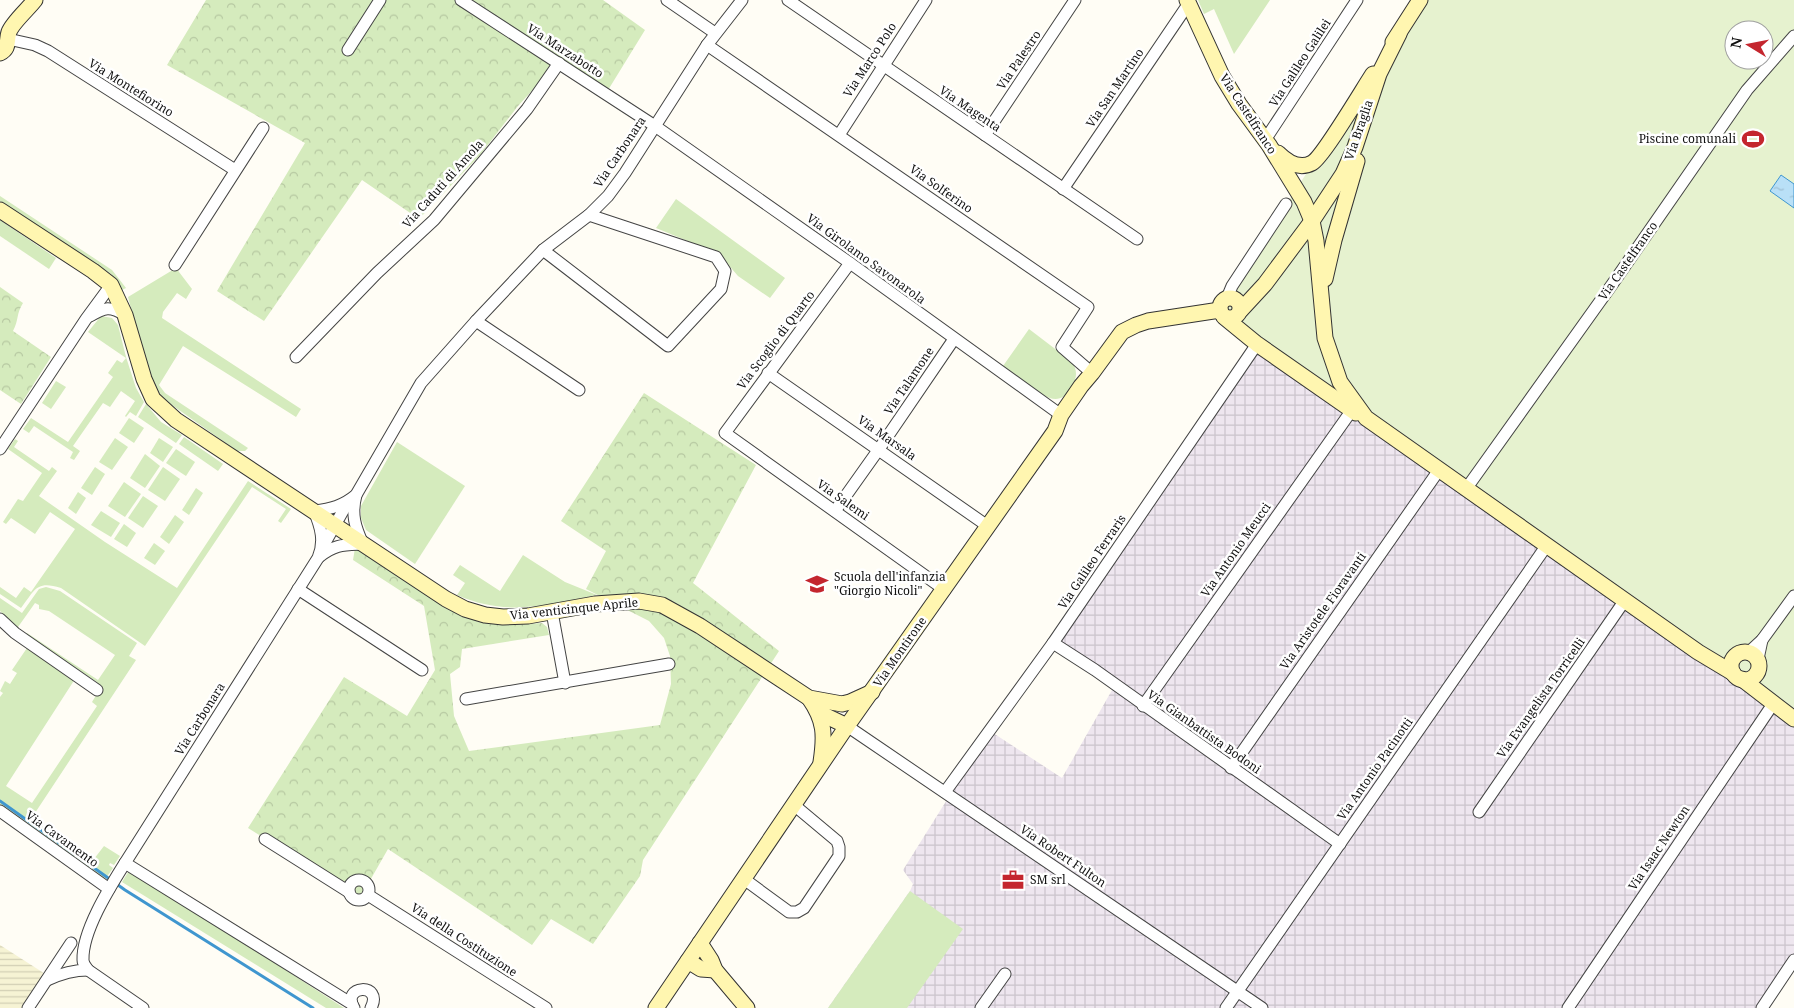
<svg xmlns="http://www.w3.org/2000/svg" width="1794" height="1008" font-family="'Noto Serif',serif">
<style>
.industrial{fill:url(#industrial-grid)}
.farmland{fill:url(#farmland-rules)}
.grass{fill:#d5ebbd}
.park{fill:url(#park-crowns)}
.pitch{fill:#e6f2cf;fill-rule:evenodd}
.water{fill:url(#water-ripples);stroke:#3f96cf}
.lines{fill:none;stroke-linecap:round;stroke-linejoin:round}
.stream{stroke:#3f96cf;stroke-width:3}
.street-casing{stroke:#444;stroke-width:13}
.secondary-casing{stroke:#333;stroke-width:17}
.street{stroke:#fff;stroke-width:11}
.secondary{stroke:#fff6b0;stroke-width:15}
.labels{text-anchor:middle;stroke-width:5;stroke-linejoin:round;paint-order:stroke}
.street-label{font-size:12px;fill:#111;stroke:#fff}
.poi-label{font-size:12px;fill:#111;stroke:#fff;text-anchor:start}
</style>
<defs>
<pattern id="industrial-grid" width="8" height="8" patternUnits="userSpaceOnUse" patternTransform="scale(1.25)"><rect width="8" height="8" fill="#eee6ef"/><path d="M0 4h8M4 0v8" fill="none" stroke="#cbc4cc"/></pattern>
<pattern id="farmland-rules" width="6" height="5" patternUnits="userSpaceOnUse" patternTransform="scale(1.25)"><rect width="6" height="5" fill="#f6f3d4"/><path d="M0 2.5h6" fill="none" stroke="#d2cfb5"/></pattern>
<pattern id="park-crowns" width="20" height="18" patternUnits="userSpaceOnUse" patternTransform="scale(1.25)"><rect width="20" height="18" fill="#d5ebbd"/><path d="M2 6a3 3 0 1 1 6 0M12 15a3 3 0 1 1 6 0" fill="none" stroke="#b6c8a1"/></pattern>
<pattern id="water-ripples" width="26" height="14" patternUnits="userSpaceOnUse" patternTransform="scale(1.25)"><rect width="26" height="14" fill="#b9e0f7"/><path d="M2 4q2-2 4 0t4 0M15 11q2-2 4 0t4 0" fill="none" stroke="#9ebfd3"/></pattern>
</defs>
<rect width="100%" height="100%" fill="#fffdf5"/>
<polygon class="industrial" points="1255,344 1789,716 1794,707 1794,960 1763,1008 828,1008 910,891 913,884 903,870 990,731 1062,778 1116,683 1051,641"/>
<polygon class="farmland" points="0,945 50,977 30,1008 0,1008"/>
<g class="grass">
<polygon points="1198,0 1270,0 1234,54 1214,9 1204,14"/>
<polygon points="0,196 112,270 126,288 122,290 111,274 0,201"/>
<polygon points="676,199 785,278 770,298 738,276 719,254 656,228"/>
<polygon points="0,220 56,258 49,269 0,236"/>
<path d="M176 268 192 289 186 299 177 293 163 312 162 318 301 409 296 417 183 346 159 385 165 393 248 448 245 451H237L162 398C144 367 137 331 128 297Z"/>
<polygon points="101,316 112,318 118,325 126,357 136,388 144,402 136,416 130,412 126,417 125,416 135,401 121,391 110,407 103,403 73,446 80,451 74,460 70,458 73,452 34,426 29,433 23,429 31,418 68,442 113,377 108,373 117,360 122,363 126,358 88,332"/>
<path d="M1029 329 1071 361C1078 370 1077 377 1072 387 1059 409 1044 396 1029 385 1021 379 1012 372 1003 366Z"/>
<polygon points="56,381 66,387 51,409 42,403"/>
<polygon points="146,404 161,422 182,435 176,443 138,417"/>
<polygon points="129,418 144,428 134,443 119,433"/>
<polygon points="184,437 223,464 218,471 179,444"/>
<polygon points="115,438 128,447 112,470 99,462"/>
<polygon points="159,438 173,447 163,462 150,453"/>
<path d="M15 439 18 441 14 447 49 471 52 467 57 471 39 496 105 542 177 588 248 481 291 509 281 523 278 521 286 509 252 487 145 646 61 588C36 580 35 590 21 608L0 594V587L16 598 24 587 31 592 75 529 50 512 35 534 11 518 6 524 3 522 18 499 23 501 42 473 8 449Z"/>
<polygon points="397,442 465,486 415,564 366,530 361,518 361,506"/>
<polygon points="176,449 195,462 186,476 166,463"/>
<polygon points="145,454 160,466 145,488 130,478"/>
<polygon points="95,467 105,474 92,495 81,488"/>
<polygon points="163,467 180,479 165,501 148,490"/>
<polygon points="124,482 141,494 125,517 108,506"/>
<polygon points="196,488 203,493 189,515 182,510"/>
<polygon points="78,492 86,498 76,514 68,508"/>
<polygon points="143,496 158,506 143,528 128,518"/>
<polygon points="101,511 120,523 111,537 91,525"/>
<polygon points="175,515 184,522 169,544 160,537"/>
<polygon points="124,524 136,533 127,547 114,539"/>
<polygon points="154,543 165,551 155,565 144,558"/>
<path d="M523 555 565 582 597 595C546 605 507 617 457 595L465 583 453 575 460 565 500 591Z"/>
<polygon points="46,587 60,591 137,643 129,656 136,660 31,819 94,859 104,846 120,856 114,865 110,863 109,865 113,868 104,881 0,807 0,697 3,693 0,691 5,681 10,684 17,673 12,670 27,648 75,679 6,786 32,803 97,706 92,702 100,689 97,682 25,635 27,633 98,680 115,655 49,611 39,609 39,605 35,603 18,627 16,628 0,611 0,598 22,613 39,589"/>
<polygon points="130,869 344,1008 326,1008 122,882"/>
<polygon points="910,891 963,929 907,1008 828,1008"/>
</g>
<g class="park">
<polygon points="206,0 603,0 645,30 605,95 557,63 518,106 480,155 419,219 362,180 264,321 217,291 305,143 167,65"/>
<path d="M0 287 23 303C16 314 19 320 13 331L51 357 21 404 0 390Z"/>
<polygon points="644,393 756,465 693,583 779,651 643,860 640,876 593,944 551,919 532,945 388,849 360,898 248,828 344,677 407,716 435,670 424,606 353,560 355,548 449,610 479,622 508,625 542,623 547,627 549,635 462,649 460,667 450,674 454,716 469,751 660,725 671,684 670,656 664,638 649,621 586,589 606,551 561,521"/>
</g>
<path class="pitch" d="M1417 0H1794V707L1788 716 1214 316 1317 157ZM1734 30H1764V60H1734Z"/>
<polygon class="water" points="1781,175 1794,184 1794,208 1770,191"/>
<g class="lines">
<polyline class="stream" points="0,801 125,890 313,1008"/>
<g class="street-casing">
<g id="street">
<polyline points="461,0 655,126 850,263 1061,415"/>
<polyline points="667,0 715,33"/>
<polyline points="788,0 1137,239"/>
<polyline points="8,39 35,45 48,51 235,170"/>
<polyline points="707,45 1088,307 1062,347 1092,373"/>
<polyline points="348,50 380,0"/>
<polyline points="839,135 926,0"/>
<polyline points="985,135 1075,0"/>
<polyline points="1265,140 1357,0"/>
<polyline points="1063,189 1189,3"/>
<polyline points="543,250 668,346 721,289 725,271 716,257 589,215"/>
<polyline points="850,263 725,433 945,590"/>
<polyline points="175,265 263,128"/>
<polyline points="1227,298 1232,286 1286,204"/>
<path d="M90 316C105 307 110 306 125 315"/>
<polyline points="476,321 579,390"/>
<polyline points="296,357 377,273 434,220 527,109 559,63"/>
<polyline points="768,373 989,527"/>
<polyline points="0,449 86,319 111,285"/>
<polyline points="1466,489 1611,286 1747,90 1794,36"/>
<polyline points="835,511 879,449 954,339"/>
<polyline points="322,548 348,502"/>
<path d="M319 557C335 544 344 545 363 544 355 527 351 514 356 495"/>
<polyline points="298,589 422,670"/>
<polyline points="552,612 565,683"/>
<polyline points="0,619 15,633 97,690"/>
<polyline points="1053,643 1095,670 1340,844"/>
<polyline points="1749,652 1762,640 1794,596"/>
<polyline points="1758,659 1762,640"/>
<polyline points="466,699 669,664"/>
<polyline points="1143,706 1352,410"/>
<polyline points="847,726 1262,1008"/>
<polyline points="1231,768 1439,470"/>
<polyline points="945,792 1053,643 1257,344"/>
<polyline points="0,811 109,889"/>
<polyline points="1479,812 1625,600"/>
<polyline points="265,839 349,892"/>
<polyline points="744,879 789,912 797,912 804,908 839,856 839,847 837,841 794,805"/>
<circle cx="359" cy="890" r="10"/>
<polyline points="368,895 546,1008"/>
<polyline points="88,970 143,1008"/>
<path d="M47 980C60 974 74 970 88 970 86 967 83 964 83 960 82 931 110 887 125 863"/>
<path d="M352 1004 125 863 318 558C325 542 321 527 314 511 331 509 343 506 356 495L421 383 476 321 543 250 589 215 608 196 625 173 707 45 742 0"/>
<polyline points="28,1008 71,943"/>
<path d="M354 1008C340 985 384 982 371 1008"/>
<polyline points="981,1008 1005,974"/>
<polyline points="1226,1008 1547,545"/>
<polyline points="1568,1008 1773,704"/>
<polyline points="1762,1008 1794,960"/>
</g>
</g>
<g class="secondary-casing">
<g id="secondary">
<polyline points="1187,0 1222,76 1239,104 1269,145 1304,202 1312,221 1316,241 1325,338 1340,382 1366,418 1698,652 1733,673"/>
<polyline points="1393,42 1420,0"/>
<path d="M0 53C10 48 6 41 9 32 12 23 29 8 35 0"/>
<path d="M1278 153C1287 162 1299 170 1312 163 1323 157 1363 89 1373 74"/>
<polyline points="0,210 93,271 111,285 125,315 144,379 153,399 176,420 446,599 465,609 485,615 503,617 528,616 595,604 639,601 662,605 700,626 809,698 842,704 850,702 872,692"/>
<polyline points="1325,279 1334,240 1357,161"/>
<circle cx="1230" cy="308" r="10"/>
<polyline points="1241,310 1265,284 1312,221 1343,174 1355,147 1379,74 1399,34"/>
<polyline points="1224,317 1257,344 1356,413"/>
<circle cx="1745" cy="666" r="14"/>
<polyline points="1742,679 1794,719"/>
<path d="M809 698C825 721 825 735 821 762"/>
<polyline points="815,706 826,716 847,726"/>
<polyline points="700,943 711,960 715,970 747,1008"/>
<polyline points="688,961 701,969 715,970"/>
<polyline points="656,1008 847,726 1055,431 1061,415 1081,386 1092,373 1122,332 1136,325 1148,321 1220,310"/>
</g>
</g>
<use href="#street" class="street"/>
<use href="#secondary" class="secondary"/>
</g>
<defs>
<g id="stadium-bare" transform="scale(1.725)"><path d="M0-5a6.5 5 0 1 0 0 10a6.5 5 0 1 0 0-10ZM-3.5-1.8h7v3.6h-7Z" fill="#c4262e" stroke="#fff" stroke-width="2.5" paint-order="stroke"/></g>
<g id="school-bare" transform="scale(1.725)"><path d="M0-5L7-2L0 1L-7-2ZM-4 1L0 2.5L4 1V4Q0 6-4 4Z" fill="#c4262e" stroke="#fff" stroke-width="2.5" paint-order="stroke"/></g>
<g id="office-bare" transform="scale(1.725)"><path d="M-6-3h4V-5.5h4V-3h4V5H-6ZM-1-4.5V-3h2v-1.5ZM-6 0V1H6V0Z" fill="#c4262e" stroke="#fff" stroke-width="2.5" paint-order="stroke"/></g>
</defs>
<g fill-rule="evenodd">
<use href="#stadium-bare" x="1753" y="139"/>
<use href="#school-bare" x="817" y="584"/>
<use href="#office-bare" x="1013" y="880"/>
</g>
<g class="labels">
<g class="street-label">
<text transform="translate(565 51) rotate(33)" y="4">Via Marzabotto</text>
<text transform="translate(870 60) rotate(-57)" y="4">Via Marco Polo</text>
<text transform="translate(1019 60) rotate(-56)" y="4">Via Palestro</text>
<text transform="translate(1300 63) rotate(-57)" y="4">Via Galileo Galilei</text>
<text transform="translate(131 88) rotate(32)" y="4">Via Montefiorino</text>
<text transform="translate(1115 88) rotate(-56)" y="4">Via San Martino</text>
<text transform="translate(970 109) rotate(34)" y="4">Via Magenta</text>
<text transform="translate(1248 114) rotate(57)" y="4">Via Castelfranco</text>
<text transform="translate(1359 130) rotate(-71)" y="4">Via Braglia</text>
<text transform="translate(620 152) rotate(-56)" y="4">Via Carbonara</text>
<text transform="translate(443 184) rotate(-48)" y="4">Via Caduti di Amola</text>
<text transform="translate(941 189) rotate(35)" y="4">Via Solferino</text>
<text transform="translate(866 259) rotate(36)" y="4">Via Girolamo Savonarola</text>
<text transform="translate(1628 261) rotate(-55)" y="4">Via Castelfranco</text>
<text transform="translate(776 340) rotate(-53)" y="4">Via Scoglio di Quarto</text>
<text transform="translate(909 381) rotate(-56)" y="4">Via Talamone</text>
<text transform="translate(887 438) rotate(35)" y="4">Via Marsala</text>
<text transform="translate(843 500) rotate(35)" y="4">Via Salemi</text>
<text transform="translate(1236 550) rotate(-55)" y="4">Via Antonio Meucci</text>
<text transform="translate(1092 562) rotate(-56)" y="4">Via Galileo Ferraris</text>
<text transform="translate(574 609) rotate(-6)" y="4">Via venticinque Aprile</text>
<text transform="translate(1323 611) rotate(-55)" y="4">Via Aristotele Fioravanti</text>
<text transform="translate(900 652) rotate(-55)" y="4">Via Montirone</text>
<text transform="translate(1541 698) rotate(-55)" y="4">Via Evangelista Torricelli</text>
<text transform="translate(200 719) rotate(-58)" y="4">Via Carbonara</text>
<text transform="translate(1204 732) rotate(35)" y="4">Via Gianbattista Bodoni</text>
<text transform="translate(1375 769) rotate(-55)" y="4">Via Antonio Pacinotti</text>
<text transform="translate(62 839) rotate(36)" y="4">Via Cavamento</text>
<text transform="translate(1659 848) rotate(-56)" y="4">Via Isaac Newton</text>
<text transform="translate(1063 856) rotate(34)" y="4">Via Robert Fulton</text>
<text transform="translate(464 940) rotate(33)" y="4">Via della Costituzione</text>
</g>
<g class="poi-label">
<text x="1736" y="143" text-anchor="end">Piscine comunali</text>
<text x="834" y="581">Scuola dell'infanzia<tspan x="834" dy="14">"Giorgio Nicoli"</tspan></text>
<text x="1030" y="884">SM srl</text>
</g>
</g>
<g transform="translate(1749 45) rotate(280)"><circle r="24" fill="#ffffff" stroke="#a0a0a0"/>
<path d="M0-4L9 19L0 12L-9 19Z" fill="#c4262e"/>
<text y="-8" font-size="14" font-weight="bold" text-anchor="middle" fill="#111111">N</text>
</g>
</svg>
